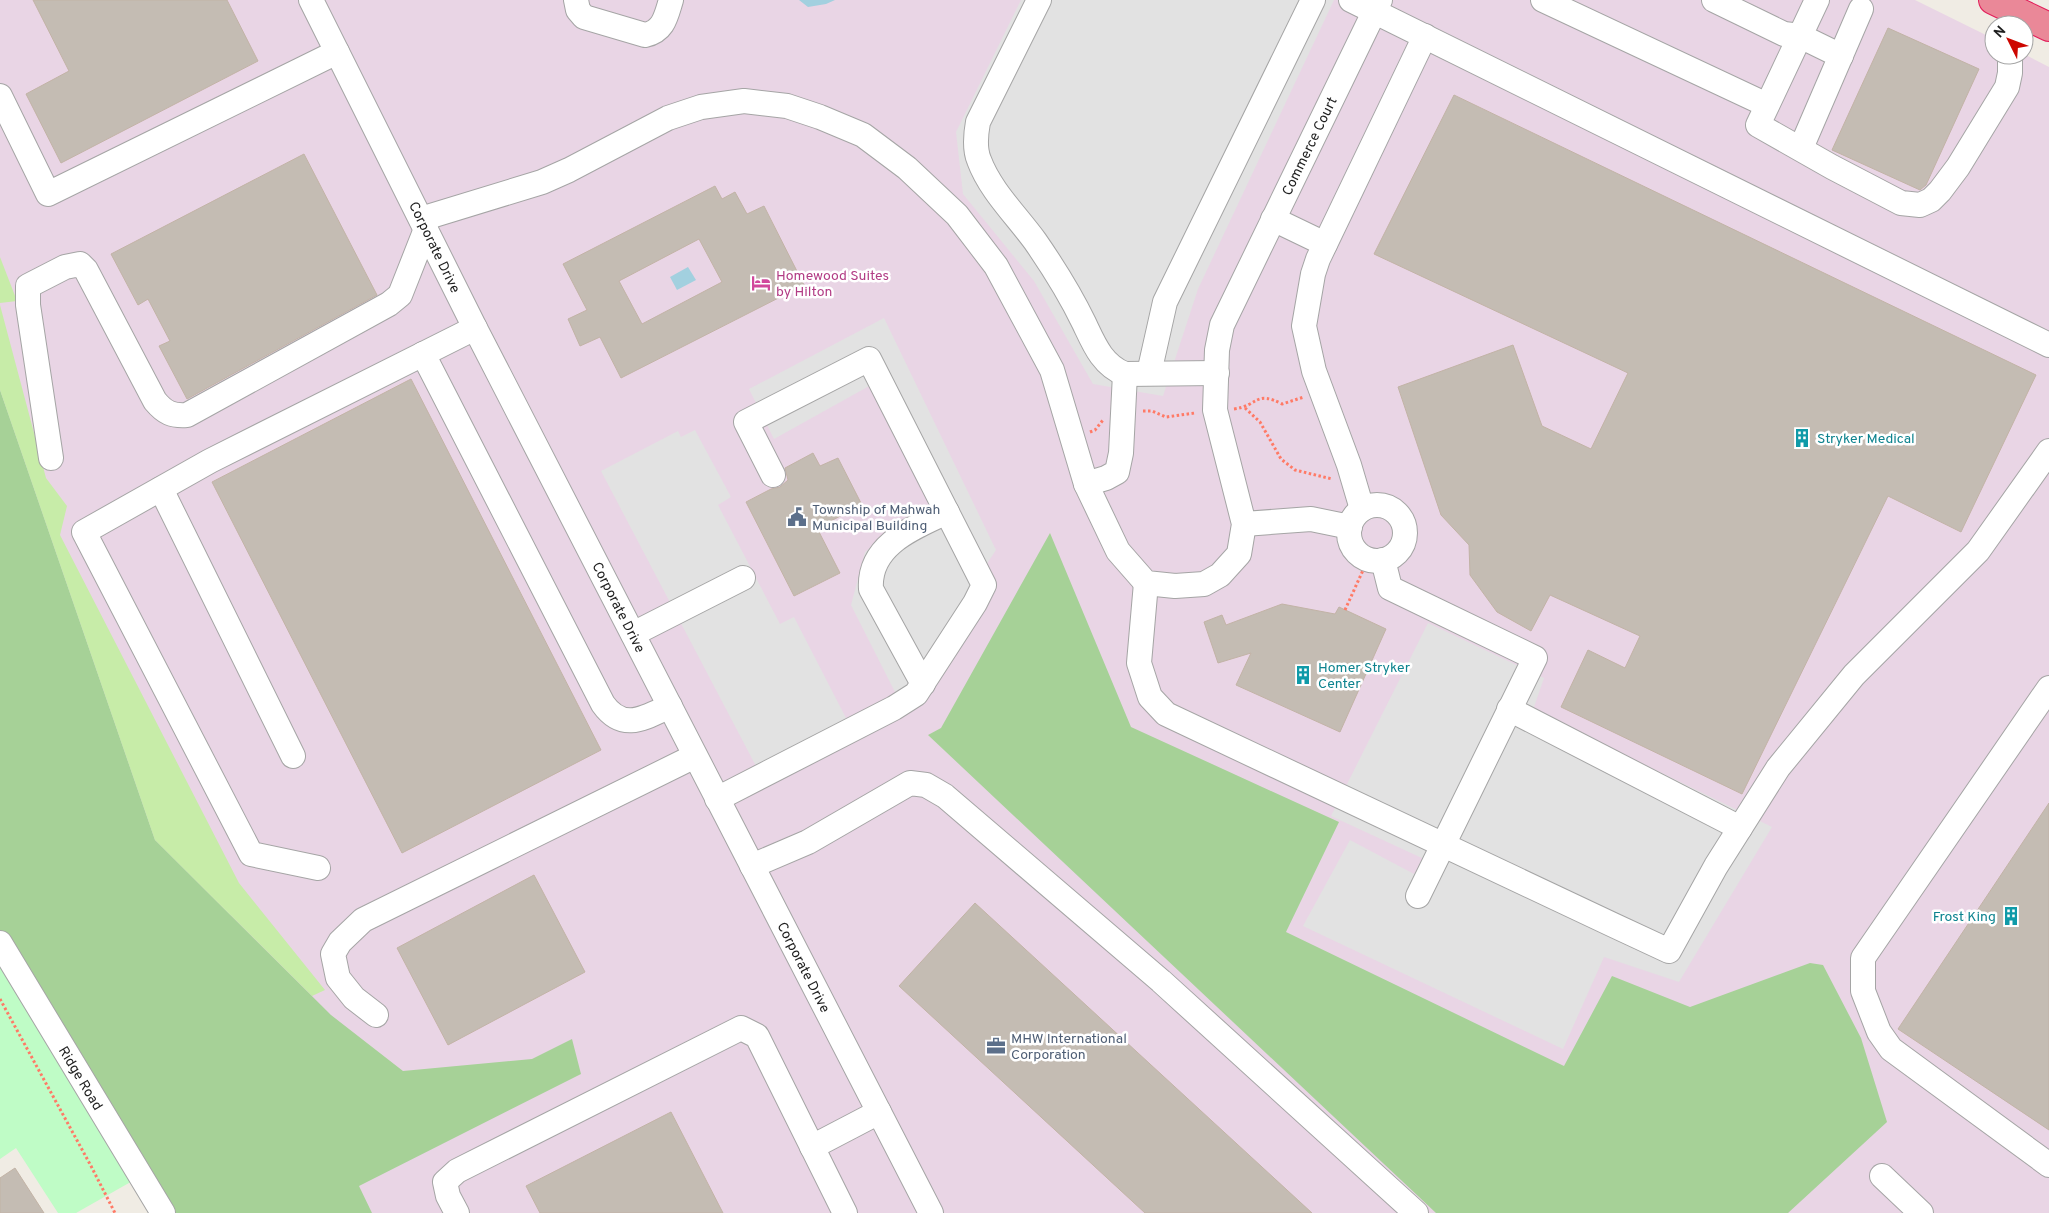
<svg xmlns="http://www.w3.org/2000/svg" width="2049" height="1213" font-family="Overpass,sans-serif">
<style>
.industrial{fill:#e9d5e5}
.grass{fill:#c7eca8}
.forest{fill:#a6d197}
.park{fill:#bffcc6}
.parking{fill:#e2e2e2}
.water{fill:#a2d0df}
.building{fill:#c4bcb3;stroke:#c2b3a6;fill-rule:evenodd}
.lines{fill:none;stroke-linecap:round;stroke-linejoin:round}
.minor-casing{stroke:#a5a5a5;stroke-width:26}
.highway-casing{stroke:#e21d5a;stroke-width:30}
.path{stroke:#ff7a66;stroke-width:3;stroke-dasharray:2.5 2.5;stroke-linecap:butt}
.minor{stroke:#fff;stroke-width:24}
.highway{stroke:#ea8898;stroke-width:28}
.labels{text-anchor:middle;stroke-width:5;stroke-linejoin:round;paint-order:stroke}
.street-label{font-size:14px;fill:#1e1e1e;stroke:#fff}
.hotel-label{font-size:14px;fill:#b23c85;stroke:#fff;text-anchor:start}
.culture-label{font-size:14px;fill:#0d838f;stroke:#fff;text-anchor:start}
.service-label{font-size:14px;fill:#4e5e75;stroke:#fff;text-anchor:start}
</style>
<rect width="100%" height="100%" fill="#f0ece4"/>
<polygon class="industrial" points="0,0 1915,0 1994,39 1994,55 2024,54 2049,67 2049,1213 371,1213 47,526 0,343"/>
<g class="grass">
<polygon points="0,257 17,301 0,303"/>
<polygon points="0,305 46,478 67,506 60,535 239,883 325,990 312,996 155,840 0,390"/>
</g>
<g class="forest">
<polygon points="0,390 155,840 331,1015 403,1071 532,1059 572,1039 581,1074 359,1186 372,1213 167,1213 143,1175 0,930"/>
<polygon points="1050,533 1131,727 1339,822 1286,932 1564,1066 1612,976 1690,1007 1810,963 1823,965 1861,1038 1887,1122 1788,1213 1436,1213 928,735 941,728"/>
</g>
<polygon class="park" points="0,930 143,1175 76,1213 58,1213 16,1148 0,1159"/>
<g class="parking">
<polygon points="1021,0 1334,0 1198,289 1163,396 1093,384 1034,281 963,194 956,132"/>
<polygon points="884,318 996,550 898,698 851,605 865,552 899,523 932,506 871,385 774,439 749,389"/>
<polygon points="695,430 731,497 718,505 780,624 794,617 847,720 757,768 601,471 678,431 681,437"/>
<polygon points="1428,623 1544,678 1533,710 1772,827 1679,982 1604,957 1563,1049 1303,926 1350,840 1414,874 1424,859 1331,816"/>
</g>
<g class="water">
<polygon points="799,0 835,0 826,4 808,7"/>
<polygon points="688,267 696,280 677,290 670,277"/>
</g>
<g class="building">
<polygon points="33,0 227,0 258,61 61,163 26,94 69,71"/>
<polygon points="1888,28 1979,69 1926,185 1920,190 1832,150"/>
<polygon points="1454,95 2036,375 1961,532 1888,496 1742,794 1561,707 1588,650 1625,668 1640,636 1550,595 1531,631 1497,612 1470,575 1469,545 1441,515 1398,387 1513,345 1542,426 1591,449 1628,373 1374,254"/>
<polygon points="304,154 377,295 187,399 159,346 170,341 148,299 138,305 111,254"/>
<path d="M715 186 722 199 735 192 747 214 764 206 804 285 621 378 600 337 580 346 568 319 587 310 563 264ZM699 239 722 282 642 324 619 281Z"/>
<polygon points="411,379 601,750 402,853 212,482"/>
<polygon points="813,453 820,466 838,458 862,505 817,528 840,573 794,596 746,502 771,489 780,487 788,480 785,468"/>
<polygon points="1282,604 1335,614 1339,607 1386,629 1340,732 1236,685 1251,653 1218,663 1204,622 1222,615 1226,625"/>
<polygon points="2049,803 2049,1130 1898,1029"/>
<polygon points="534,875 585,972 448,1045 397,948"/>
<polygon points="975,903 1312,1213 1145,1213 899,986"/>
<polygon points="671,1112 723,1213 540,1213 526,1186"/>
<polygon points="15,1168 44,1213 0,1213 0,1178"/>
</g>
<g class="lines">
<g class="minor-casing">
<g id="minor">
<polyline points="311,0 475,328 931,1213"/>
<path d="M576 0 578 10 584 17 645 35C664 31 666 16 671 0"/>
<path d="M1039 0 978 122C976 133 974 148 979 160 990 190 1016 215 1035 241 1053 267 1070 294 1084 323 1094 344 1102 365 1125 374L1217 373"/>
<polyline points="1351,0 2049,345"/>
<polyline points="1543,0 1767,105"/>
<polyline points="1714,0 1784,34 1800,36 1841,56"/>
<polyline points="1817,0 1758,125 1832,167 1901,203 1920,205 1931,200 1940,191 1958,167 2007,87 2010,73 2010,55"/>
<polyline points="0,96 48,194 337,52"/>
<polyline points="1801,148 1861,9"/>
<polyline points="421,219 542,182 569,170 668,118 701,107 744,101 787,106 820,117 863,135 907,168 957,215 996,266 1052,370 1086,484 1118,551 1146,583 1175,586 1204,584 1220,575 1239,554 1244,524 1215,410 1217,350 1222,325 1380,0"/>
<polyline points="1273,219 1325,244"/>
<path d="M423 354 603 704C623 732 644 718 670 706"/>
<polyline points="1149,373 1165,302 1313,0"/>
<path d="M51 458 28 305V286L65 267 80 264 86 270 155 401C165 413 172 416 187 415L389 304 400 295 426 229"/>
<polyline points="1086,484 1106,478 1117,472 1121,453 1125,374"/>
<polyline points="161,489 293,756"/>
<circle cx="1377" cy="533" r="28"/>
<polyline points="1362,509 1349,465 1314,371 1304,326 1313,274 1318,259 1425,36"/>
<polyline points="1244,524 1311,519 1350,527"/>
<polyline points="1383,560 1390,588 1535,658 1418,896"/>
<path d="M1146 583 1139 663 1150 697 1166 714C1334 793 1501 873 1669 951L1716 866 1778 768 1854 675 1978 551 2049 451"/>
<polyline points="633,634 743,578"/>
<path d="M923 684 871 589C868 545 913 528 947 512"/>
<polyline points="2049,688 1863,958 1863,991 1879,1032 1891,1049 2049,1165"/>
<polyline points="1509,709 1740,828"/>
<polyline points="717,799 894,708 916,694 975,603 984,585 869,359 746,422 773,475"/>
<polyline points="752,866 808,842 910,783 926,785 945,796 1161,981 1416,1213"/>
<polyline points="318,868 251,854 84,532 210,461 475,328"/>
<polyline points="0,943 163,1213"/>
<polyline points="376,1015 354,998 338,978 333,954 340,942 363,920 695,756"/>
<polyline points="812,1147 879,1112"/>
<polyline points="1882,1176 1921,1213"/>
<polyline points="457,1213 448,1196 445,1182 457,1171 741,1028 757,1036 845,1213"/>
</g>
</g>
<g class="highway-casing">
<polyline id="highway" points="1993,0 2049,27"/>
</g>
<g class="path">
<polyline points="1245,408 1260,422 1281,459 1295,470 1332,479"/>
<path d="M1234 409C1258 406 1255 390 1282 404L1304 397"/>
<polyline points="1143,411 1152,411 1166,417 1195,413"/>
<polyline points="1090,432 1095,430 1103,420"/>
<polyline points="1345,610 1364,568"/>
<polyline points="0,999 91,1166 115,1213"/>
</g>
<use href="#minor" class="minor"/>
<use href="#highway" class="highway"/>
</g>
<defs>
<g id="hotel-bare" transform="scale(1.5)"><path d="M-6-4.5h1.5V1H6V5H4.5V3h-9V5H-6ZM-4 0a1.8 1.8 0 1 1 3.6 0ZM.5 0V-2.5h3Q6-2.5 6 0Z" fill="#d1479c" stroke="#fff" stroke-width="2.5" paint-order="stroke"/></g>
<g id="building-bare" transform="scale(1.5)"><path d="M-4-6H4V6H1V3H-1V6H-4ZM-2.5-4.3h1.7v1.8h-1.7ZM.8-4.3h1.7v1.8H.8ZM-2.5-1h1.7V.8h-1.7ZM.8-1h1.7V.8H.8Z" fill="#0f9aa8" stroke="#fff" stroke-width="2.5" paint-order="stroke"/></g>
<g id="civic-bare" transform="scale(1.5)"><path d="M-.6-6.5H3V-4.5H.6V-3L4-1V1h2V6H-6V1h2V-1L-.6-3ZM-1.2 2.5V6h2.4V2.5Z" fill="#5c6f8a" stroke="#fff" stroke-width="2.5" paint-order="stroke"/></g>
<g id="office-bare" transform="scale(1.5)"><path d="M-6-3h4V-5.5h4V-3h4V5H-6ZM-1-4.5V-3h2v-1.5ZM-6 0V1H6V0Z" fill="#5c6f8a" stroke="#fff" stroke-width="2.5" paint-order="stroke"/></g>
</defs>
<g fill-rule="evenodd">
<use href="#hotel-bare" x="761" y="283"/>
<use href="#building-bare" x="1802" y="438"/>
<use href="#civic-bare" x="797" y="517"/>
<use href="#building-bare" x="1303" y="675"/>
<use href="#building-bare" x="2011" y="916"/>
<use href="#office-bare" x="996" y="1046"/>
</g>
<g class="labels">
<g class="street-label">
<text transform="translate(1309 146) rotate(-64)" y="5">Commerce Court</text>
<text transform="translate(435 247) rotate(64)" y="5">Corporate Drive</text>
<text transform="translate(619 607) rotate(63)" y="5">Corporate Drive</text>
<text transform="translate(804 967) rotate(63)" y="5">Corporate Drive</text>
<text transform="translate(81 1078) rotate(59)" y="5">Ridge Road</text>
</g>
<g class="hotel-label">
<text x="776" y="280">Homewood Suites<tspan x="776" dy="16">by Hilton</tspan></text>
</g>
<g class="culture-label">
<text x="1817" y="443">Stryker Medical</text>
<text x="1318" y="672">Homer Stryker<tspan x="1318" dy="16">Center</tspan></text>
<text x="1996" y="921" text-anchor="end">Frost King</text>
</g>
<g class="service-label">
<text x="812" y="514">Township of Mahwah<tspan x="812" dy="16">Municipal Building</tspan></text>
<text x="1011" y="1043">MHW International<tspan x="1011" dy="16">Corporation</tspan></text>
</g>
</g>
<g transform="translate(2009 40) rotate(312)"><circle r="24" fill="#ffffff" stroke="#a5a5a5"/>
<path d="M0-4L9 19L0 12L-9 19Z" fill="#cd0600"/>
<text y="-8" font-size="14" font-weight="bold" text-anchor="middle" fill="#1e1e1e">N</text>
</g>
</svg>
